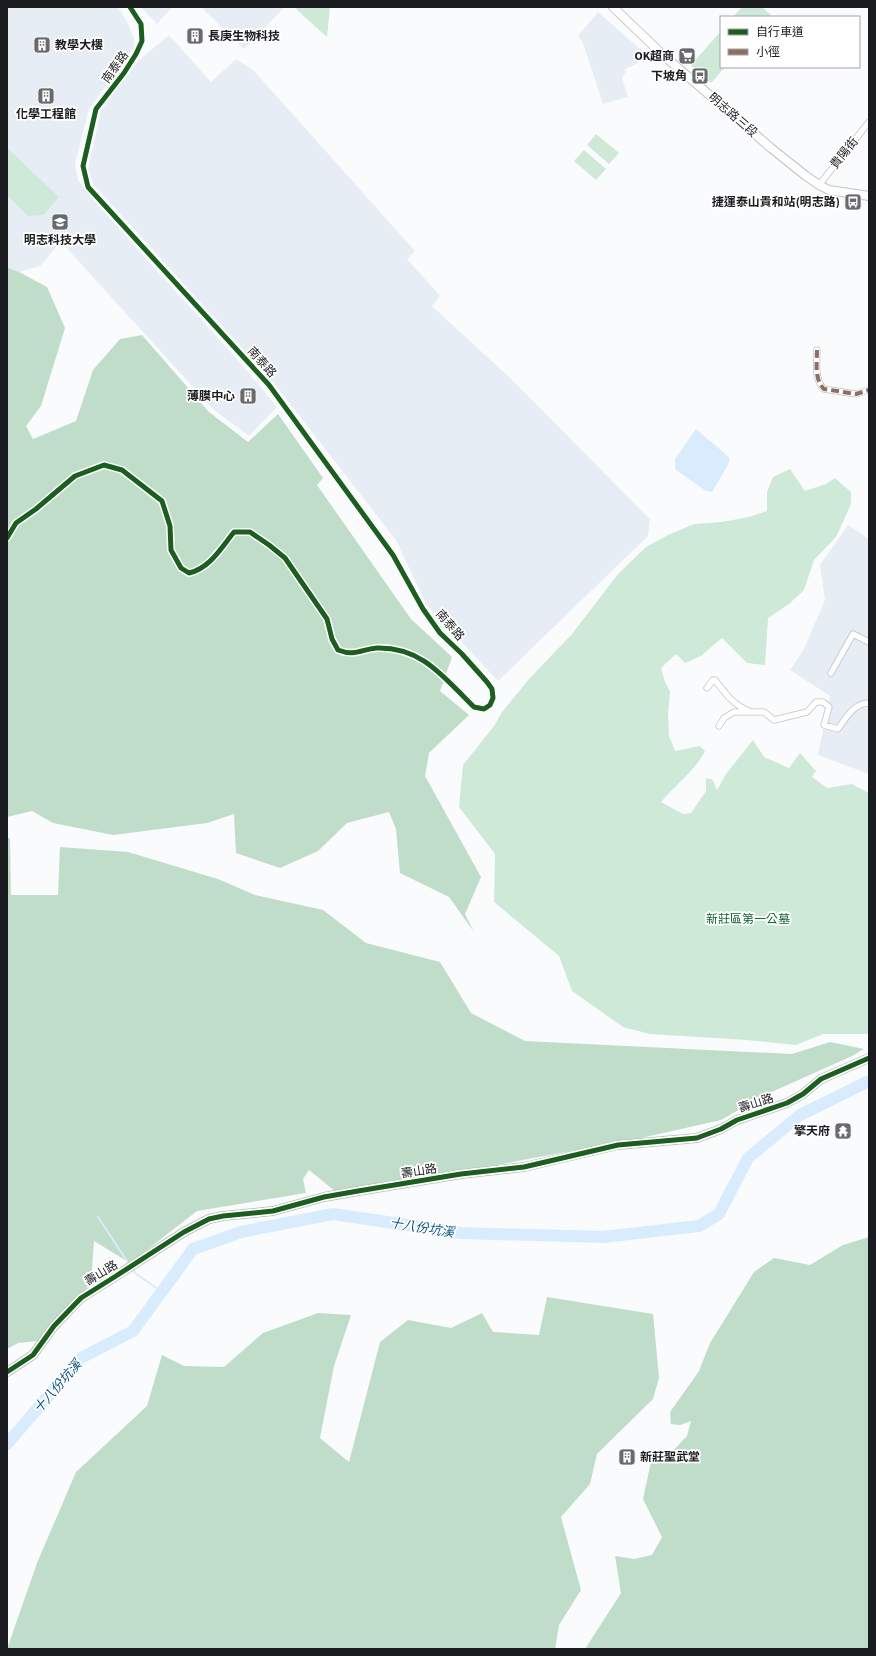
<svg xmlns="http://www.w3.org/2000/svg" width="876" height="1656" font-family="'Source Sans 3','Noto Sans TC',sans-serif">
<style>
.built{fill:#e7edf5}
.green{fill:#cfe9d8}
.forest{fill:#c0ddca}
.water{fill:#d9ecfe}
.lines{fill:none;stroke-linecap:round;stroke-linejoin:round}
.stream{stroke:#d9ecfe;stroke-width:2}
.river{stroke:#d9ecfe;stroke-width:12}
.street-casing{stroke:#c1c3c5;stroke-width:7}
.secondary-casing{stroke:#c1c3c5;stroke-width:10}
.street{stroke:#fefeff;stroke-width:5.5}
.secondary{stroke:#fefeff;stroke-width:8}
.quiet{stroke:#8d6e63;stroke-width:4;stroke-dasharray:8 4;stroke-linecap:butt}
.cycleway-casing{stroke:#fff;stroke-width:8}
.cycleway{stroke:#1b5e20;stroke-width:5}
.labels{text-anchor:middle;stroke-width:3.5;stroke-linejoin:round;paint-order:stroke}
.poi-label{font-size:12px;font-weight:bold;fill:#1b1c1f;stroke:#fff;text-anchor:end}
.street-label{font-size:12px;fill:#1b1c1f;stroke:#fff}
.park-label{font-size:12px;fill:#0e6136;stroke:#fff}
.water-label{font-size:13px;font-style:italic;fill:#0b5282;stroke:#fff}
</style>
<rect width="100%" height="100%" fill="#fafbfd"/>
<g class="built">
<polygon points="7,7 118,7 127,22 134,38 134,47 89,109 75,164 78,180 96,203 243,366 277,407 249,436 214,410 61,242 40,266 19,272 7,269"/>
<polygon points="141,7 172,7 157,24"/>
<polygon points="201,7 285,7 244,49"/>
<polygon points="598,12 649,57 624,70 626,72 622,78 628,97 603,104 583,43 578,36"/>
<polygon points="169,35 211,82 236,59 253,70 415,251 407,259 440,296 432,306 510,378 650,519 648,536 498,681 426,604 396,540 273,382 93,184 88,169 101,110 137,62"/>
<polygon points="848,525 869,539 869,774 818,755 830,696 790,670 804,649 825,600 820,565"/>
</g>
<g class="green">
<polygon points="297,7 330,7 327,37 296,9"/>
<polygon points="742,7 762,7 771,15 769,17 733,17"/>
<polygon points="721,31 721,67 725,67 711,83 691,65"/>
<polygon points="596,134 619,153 609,164 587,145"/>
<polygon points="7,148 59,197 43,215 28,216 7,195"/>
<polygon points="584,150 606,169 596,180 574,161"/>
<path d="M790 469 805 491 826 484 835 478 851 492V504L836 537 814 560 804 590 789 604 768 618 765 665 747 663 722 638 701 656 685 663 676 654 661 668 665 682 670 691 668 716 669 736 675 751 700 746 705 751C695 771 675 785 661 802L683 814 691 813 706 791V778L713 780 717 790 726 774 753 740 764 757 789 768 800 753 816 771 812 777 827 788 852 784 869 793V1034H823L796 1045 747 1040 650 1034 623 1027 572 991 559 956 494 902 495 854 459 807 463 765 494 726 502 712 529 679 572 634 618 574 646 547 668 535 694 524 722 522 749 517 767 511V492L773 477Z"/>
</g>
<g class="forest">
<polygon points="8,268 19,272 47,287 65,328 41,406 26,426 33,439 76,421 93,370 120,339 142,335 209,412 248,442 278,414 323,478 317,485 411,619 452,657 440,691 469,715 429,753 425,776 481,877 465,914 474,932 449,897 400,873 396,829 389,812 347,823 318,851 280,868 236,853 234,814 207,823 113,835 53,823 32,811 7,817 7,269"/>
<polygon points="7,838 10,838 11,895 58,895 60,847 128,852 218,879 255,895 323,910 366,943 440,962 471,1013 525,1041 792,1054 830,1042 864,1049 852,1056 765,1095 721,1120 641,1138 448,1174 336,1192 309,1170 303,1179 306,1193 197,1211 130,1263 94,1241 91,1283 38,1341 18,1343 7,1349"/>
<polygon points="869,1237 869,1649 585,1649 621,1593 615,1556 634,1559 652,1555 662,1537 643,1499 652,1457 672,1452 687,1436 691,1421 680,1425 671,1424 670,1412 699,1371 710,1343 733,1306 754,1272 774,1258 810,1265 843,1245"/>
<polygon points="547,1297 653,1314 659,1378 653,1399 597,1454 590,1484 561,1517 581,1590 559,1625 555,1649 7,1649 37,1563 76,1472 147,1406 162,1355 184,1366 224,1367 263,1333 318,1313 351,1315 334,1366 320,1438 349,1462 380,1342 408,1320 451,1328 482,1313 493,1332 539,1335"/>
</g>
<polygon class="water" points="696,429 730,458 728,465 712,492 706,491 675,469 675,459"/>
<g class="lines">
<g class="stream">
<polyline points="98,1217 129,1264"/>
<polyline points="132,1268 135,1273 162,1292"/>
</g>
<polyline class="river" points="7,1444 81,1358 133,1331 193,1249 241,1232 333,1214 461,1233 603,1237 699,1226 719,1214 748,1158 800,1115 869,1081"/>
<g class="street-casing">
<g id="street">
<polyline points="819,185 869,122"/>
<path d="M817 350C817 363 814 379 824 389L856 394 869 390"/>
<path d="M7 538 16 523 36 509 75 476 104 465 122 470 162 501 170 526 171 550 181 568 189 573C210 568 221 548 234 532H250L269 545 285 558 327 619 332 639 338 650C356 657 361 649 377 648 423 647 444 678 474 707L484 709 490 705 493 698 492 689 487 682 462 654 440 633 423 609 393 555 269 385 88 187 83 166 96 109 124 73 136 54 142 41 141 24 130 7"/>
<polyline points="831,673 853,634 869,642"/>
<path d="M707 688 713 680H715C725 693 733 705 749 711"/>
<path d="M719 726 724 718 734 712H764L774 720 807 712 816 702H823L829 707 824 725 838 729C846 718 854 703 869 703"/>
</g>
</g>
<g class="secondary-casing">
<g id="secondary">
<polyline points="613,7 663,55 771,148 806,176 819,185 829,190 869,196"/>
<polyline points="7,1372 33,1355 54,1326 81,1298 116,1276 184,1232 209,1219 223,1216 273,1211 324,1197 358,1191 461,1174 524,1167 618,1145 697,1138 721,1129 737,1120 787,1103 803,1094 821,1079 869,1058"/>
</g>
</g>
<use href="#street" class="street"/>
<use href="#secondary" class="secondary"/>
<path class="quiet" d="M817 350C817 363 814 379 824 389L856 394 869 390"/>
<g class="cycleway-casing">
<g id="cycleway">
<path d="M7 538 16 523 36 509 75 476 104 465 122 470 162 501 170 526 171 550 181 568 189 573C210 568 221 548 234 532H250L269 545 285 558 327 619 332 639 338 650C356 657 361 649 377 648 423 647 444 678 474 707L484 709 490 705 493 698 492 689 487 682 462 654 440 633 423 609 393 555 269 385 88 187 83 166 96 109 124 73 136 54 142 41 141 24 130 7"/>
<polyline points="7,1372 33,1355 54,1326 81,1298 116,1276 184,1232 209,1219 223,1216 273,1211 324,1197 358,1191 461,1174 524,1167 618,1145 697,1138 721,1129 737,1120 787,1103 803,1094 821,1079 869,1058"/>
</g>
</g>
<use href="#cycleway" class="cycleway"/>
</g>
<defs>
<g id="building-square" transform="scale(0.9)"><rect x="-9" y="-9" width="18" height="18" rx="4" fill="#696a6d" stroke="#fff"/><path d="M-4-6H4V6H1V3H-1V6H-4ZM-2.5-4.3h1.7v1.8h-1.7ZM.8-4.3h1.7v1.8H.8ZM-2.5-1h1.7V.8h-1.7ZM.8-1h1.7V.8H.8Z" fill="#fff"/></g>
<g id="supermarket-square" transform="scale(0.9)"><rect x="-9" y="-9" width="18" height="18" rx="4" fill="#696a6d" stroke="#fff"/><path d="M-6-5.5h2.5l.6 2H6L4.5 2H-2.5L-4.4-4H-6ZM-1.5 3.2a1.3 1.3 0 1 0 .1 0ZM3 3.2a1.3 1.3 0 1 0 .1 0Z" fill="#fff"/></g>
<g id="bus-square" transform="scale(0.9)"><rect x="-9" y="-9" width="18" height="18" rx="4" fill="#696a6d" stroke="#fff"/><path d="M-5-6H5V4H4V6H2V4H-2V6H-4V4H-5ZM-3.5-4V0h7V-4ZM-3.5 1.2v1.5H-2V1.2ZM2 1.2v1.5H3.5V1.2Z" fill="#fff"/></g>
<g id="university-square" transform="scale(0.9)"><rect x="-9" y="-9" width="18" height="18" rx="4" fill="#696a6d" stroke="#fff"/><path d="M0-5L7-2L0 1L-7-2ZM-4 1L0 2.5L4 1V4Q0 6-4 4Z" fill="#fff"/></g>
<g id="temple-square" transform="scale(0.9)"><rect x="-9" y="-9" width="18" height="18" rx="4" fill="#696a6d" stroke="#fff"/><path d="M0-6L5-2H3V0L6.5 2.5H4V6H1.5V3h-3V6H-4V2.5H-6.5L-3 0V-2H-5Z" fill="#fff"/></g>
</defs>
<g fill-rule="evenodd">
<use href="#building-square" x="195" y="36"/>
<use href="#building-square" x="42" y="45"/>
<use href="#supermarket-square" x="687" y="56"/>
<use href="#bus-square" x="700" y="76"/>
<use href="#building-square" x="46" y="96"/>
<use href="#bus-square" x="853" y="202"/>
<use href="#university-square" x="60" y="222"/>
<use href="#building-square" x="248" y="396"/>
<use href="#temple-square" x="843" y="1131"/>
<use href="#building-square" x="627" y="1457"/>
</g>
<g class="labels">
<g class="poi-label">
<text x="208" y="40" text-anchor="start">長庚生物科技</text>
<text x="55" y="49" text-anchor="start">教學大樓</text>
<text x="674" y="60">OK超商</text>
<text x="687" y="80">下坡角</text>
<text x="46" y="118" text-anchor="middle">化學工程館</text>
<text x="840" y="206">捷運泰山貴和站(明志路)</text>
<text x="60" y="244" text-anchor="middle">明志科技大學</text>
<text x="235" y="400">薄膜中心</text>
<text x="830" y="1135">擎天府</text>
<text x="640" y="1461" text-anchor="start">新莊聖武堂</text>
</g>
<g class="street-label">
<text transform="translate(115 67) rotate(-55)" y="4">南泰路</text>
<text transform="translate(733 115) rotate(41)" y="4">明志路三段</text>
<text transform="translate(844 153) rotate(-51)" y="4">貴陽街</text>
<text transform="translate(262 362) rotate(48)" y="4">南泰路</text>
<text transform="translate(450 625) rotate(49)" y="4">南泰路</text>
<text transform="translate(756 1103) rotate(-18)" y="4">壽山路</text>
<text transform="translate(419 1171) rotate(-9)" y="4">壽山路</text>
<text transform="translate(101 1273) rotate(-31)" y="4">壽山路</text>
</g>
<g class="park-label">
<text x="748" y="923">新莊區第一公墓</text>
</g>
<g class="water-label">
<text transform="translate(422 1227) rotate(9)" y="5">十八份坑溪</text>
<text transform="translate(57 1386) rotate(-49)" y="5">十八份坑溪</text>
</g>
</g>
<rect width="876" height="1656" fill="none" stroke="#1b1c1f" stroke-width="16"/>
<rect x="720" y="16" width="140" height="52" fill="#ffffff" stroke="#a4a4a5"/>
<rect x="728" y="29" width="20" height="6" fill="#1b5e20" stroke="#a4a4a5"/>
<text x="756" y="36" font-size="12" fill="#1b1c1f">自行車道</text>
<rect x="728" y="49" width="20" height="6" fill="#8d6e63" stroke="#a4a4a5"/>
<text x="756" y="56" font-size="12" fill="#1b1c1f">小徑</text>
</svg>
